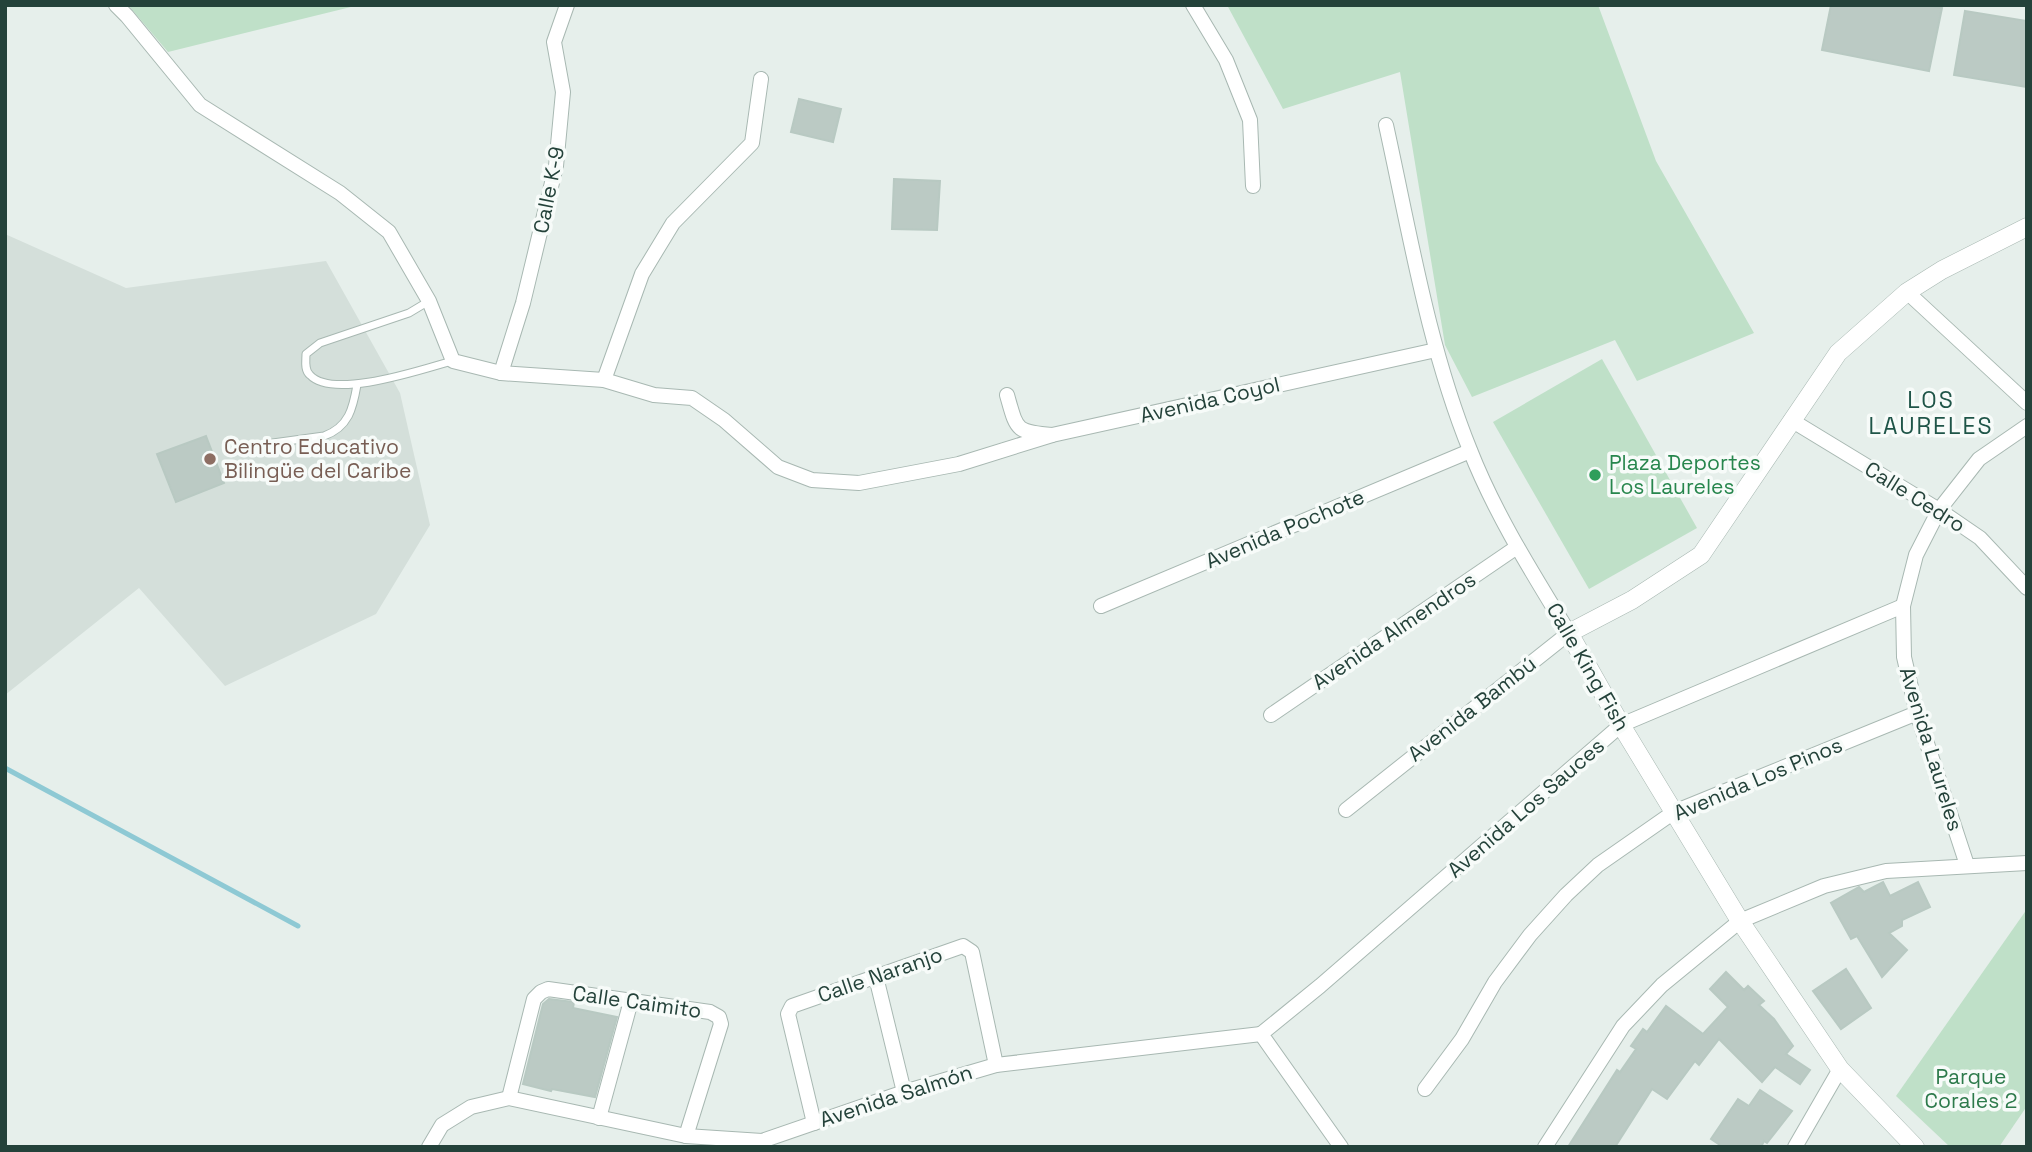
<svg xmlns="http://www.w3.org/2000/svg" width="2032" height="1152" font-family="'Space Grotesk',sans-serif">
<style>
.built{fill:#d4dfda}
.green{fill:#bfe0c8}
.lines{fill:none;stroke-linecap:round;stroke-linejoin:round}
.stream{stroke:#8ec9d4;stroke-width:5}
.building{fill:#bbcac4;stroke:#b8c9c2;stroke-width:2}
.service-casing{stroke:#a8b8b2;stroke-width:9}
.minor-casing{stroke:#a8b8b2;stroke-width:16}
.tertiary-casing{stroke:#a8b8b2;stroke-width:19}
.service{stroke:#fff;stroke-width:7}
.minor{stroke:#fff;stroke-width:14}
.tertiary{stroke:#fff;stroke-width:18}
.education-dot{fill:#8d6e63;stroke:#f7fbf9;stroke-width:2.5}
.leisure-dot{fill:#2e9e5b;stroke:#f7fbf9;stroke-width:2.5}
.labels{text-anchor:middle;stroke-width:7;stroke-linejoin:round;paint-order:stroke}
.street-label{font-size:21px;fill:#24423a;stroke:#f7fbf9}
.education-label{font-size:21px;fill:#785e54;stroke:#f7fbf9;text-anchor:start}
.leisure-label{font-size:21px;fill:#27864d;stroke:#f7fbf9;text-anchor:start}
.park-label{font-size:21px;fill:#2d7a4b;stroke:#f7fbf9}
.neighbourhood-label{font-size:23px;letter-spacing:2px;fill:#1f5548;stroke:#f7fbf9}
</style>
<rect width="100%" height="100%" fill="#e6efeb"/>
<polygon class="built" points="5,234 126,288 326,261 400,393 430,525 376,614 225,686 139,588 5,695"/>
<g class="green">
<polygon points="128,5 359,5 168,52"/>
<polygon points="1227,5 1598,5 1656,161 1754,333 1637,381 1615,340 1472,397 1445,345 1400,72 1283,109"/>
<polygon points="1602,359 1697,528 1589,589 1493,422"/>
<polygon points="2027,909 2027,1106 1999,1147 1950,1147 1896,1096"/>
</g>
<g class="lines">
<polyline class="stream" points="5,768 298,926"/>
</g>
<g class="building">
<polygon points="1831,5 1926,5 1942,8 1929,71 1822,50"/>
<polygon points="1965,11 2027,21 2027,87 1954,75"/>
<polygon points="799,99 841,109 833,142 791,132"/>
<polygon points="894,179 940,181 937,230 892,229"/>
<polygon points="206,436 224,483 176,502 157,454"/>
<polygon points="1883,882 1890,896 1918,882 1930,907 1902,920 1902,926 1889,933 1907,950 1882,977 1857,936 1851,939 1831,903 1859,887 1864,892"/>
<polygon points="1846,969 1871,1008 1841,1029 1813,991"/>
<polygon points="1726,972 1744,990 1748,986 1764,1001 1759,1005 1774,1019 1793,1046 1786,1054 1810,1070 1800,1084 1775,1067 1762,1082 1719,1039 1699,1065 1695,1061 1667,1099 1652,1089 1615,1147 1568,1147 1617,1070 1620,1072 1636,1049 1631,1046 1643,1029 1647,1032 1666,1006 1703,1034 1728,1007 1710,989"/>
<polygon points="549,999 574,1002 573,1008 617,1017 595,1097 552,1089 551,1091 523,1084 543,1004"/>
<polygon points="1760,1090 1792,1111 1767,1143 1764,1141 1761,1147 1723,1147 1711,1139 1738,1099 1749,1106"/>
</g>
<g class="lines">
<g class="service-casing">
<g id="service">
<path d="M429 301 409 313 320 343 306 354C306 361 304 370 310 375 333 400 423 369 452 361"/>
<path d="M243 447 324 436C349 427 353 408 357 385"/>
</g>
</g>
<g class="minor-casing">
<g id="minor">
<polyline points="116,5 127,16 200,105 340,193 389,232 429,301 453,361 501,373 604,380 654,395 692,398 724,420 778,467 812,480 859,483 959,464 1052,435"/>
<polyline points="1193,5 1226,60 1250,120 1253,186"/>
<polyline points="1907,292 2027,403"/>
<polyline points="501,373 523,303 556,166 563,92 554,42 567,5"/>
<polyline points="604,380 642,274 673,223 752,143 761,79"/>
<path d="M1007 395C1017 430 1015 432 1052 435L1436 350"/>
<polyline points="1791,420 1939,510 1980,538 2027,588"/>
<polyline points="1101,606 1470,451"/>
<polyline points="1271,715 1517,547"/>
<path d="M1346 810 1569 633C1533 574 1495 514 1470 450 1428 346 1410 234 1386 125"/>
<polyline points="1967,865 1917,713 1904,657 1903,606 1916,555 1939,510 1979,459 2027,426"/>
<polyline points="876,977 904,1092"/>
<polyline points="1261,1034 1320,986 1621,725 1903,606"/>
<polyline points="1261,1034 1341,1147"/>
<polyline points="1425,1089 1462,1039 1495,982 1530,935 1566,895 1598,865 1674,812 1917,713"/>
<polyline points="509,1098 534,999 541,992 548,989 710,1012 719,1017 721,1024 686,1136"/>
<polyline points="599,1118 631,1001"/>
<polyline points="814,1123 788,1014 792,1006 963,946 972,952 996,1065"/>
<polyline points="429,1147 442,1125 471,1107 509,1098 686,1136 762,1141 904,1092 996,1065 1261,1034"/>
<polyline points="1545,1147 1623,1026 1662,985 1740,921 1824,886 1886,871 2027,863"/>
<polyline points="1795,1147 1840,1069"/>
</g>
</g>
<g class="tertiary-casing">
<polyline id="tertiary" points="1915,1147 1840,1069 1740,921 1621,725 1569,633 1632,600 1701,555 1838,353 1907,292 1942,270 2027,227"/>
</g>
<use href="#service" class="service"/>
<use href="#minor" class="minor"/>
<use href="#tertiary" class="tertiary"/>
</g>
<circle class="education-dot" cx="210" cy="459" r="7"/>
<circle class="leisure-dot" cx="1595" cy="475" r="7"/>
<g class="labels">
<g class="street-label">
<text transform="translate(549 190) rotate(-79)" y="7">Calle K-9</text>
<text transform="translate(1210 400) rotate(-13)" y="7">Avenida Coyol</text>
<text transform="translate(1915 497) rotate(32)" y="7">Calle Cedro</text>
<text transform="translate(1285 529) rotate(-23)" y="7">Avenida Pochote</text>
<text transform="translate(1394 631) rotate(-34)" y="7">Avenida Almendros</text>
<text transform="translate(1588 667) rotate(60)" y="7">Calle King Fish</text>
<text transform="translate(1472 709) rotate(-38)" y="7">Avenida Bambú</text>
<text transform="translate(1931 749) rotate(73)" y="7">Avenida Laureles</text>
<text transform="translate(1758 779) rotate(-23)" y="7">Avenida Los Pinos</text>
<text transform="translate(1526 808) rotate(-41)" y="7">Avenida Los Sauces</text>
<text transform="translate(880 975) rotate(-19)" y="7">Calle Naranjo</text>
<text transform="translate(637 1002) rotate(8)" y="7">Calle Caimito</text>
<text transform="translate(896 1096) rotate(-18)" y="7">Avenida Salmón</text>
</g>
<g class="education-label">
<text x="224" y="454">Centro Educativo<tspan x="224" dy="24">Bilingüe del Caribe</tspan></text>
</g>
<g class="leisure-label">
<text x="1609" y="470">Plaza Deportes<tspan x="1609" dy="24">Los Laureles</tspan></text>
</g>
<g class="park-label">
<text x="1971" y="1084">Parque<tspan x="1971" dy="24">Corales 2</tspan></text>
</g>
<g class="neighbourhood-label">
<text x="1931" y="408">LOS<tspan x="1931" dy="26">LAURELES</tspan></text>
</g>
</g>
<rect width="2032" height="1152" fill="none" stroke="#24423a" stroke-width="14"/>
</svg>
